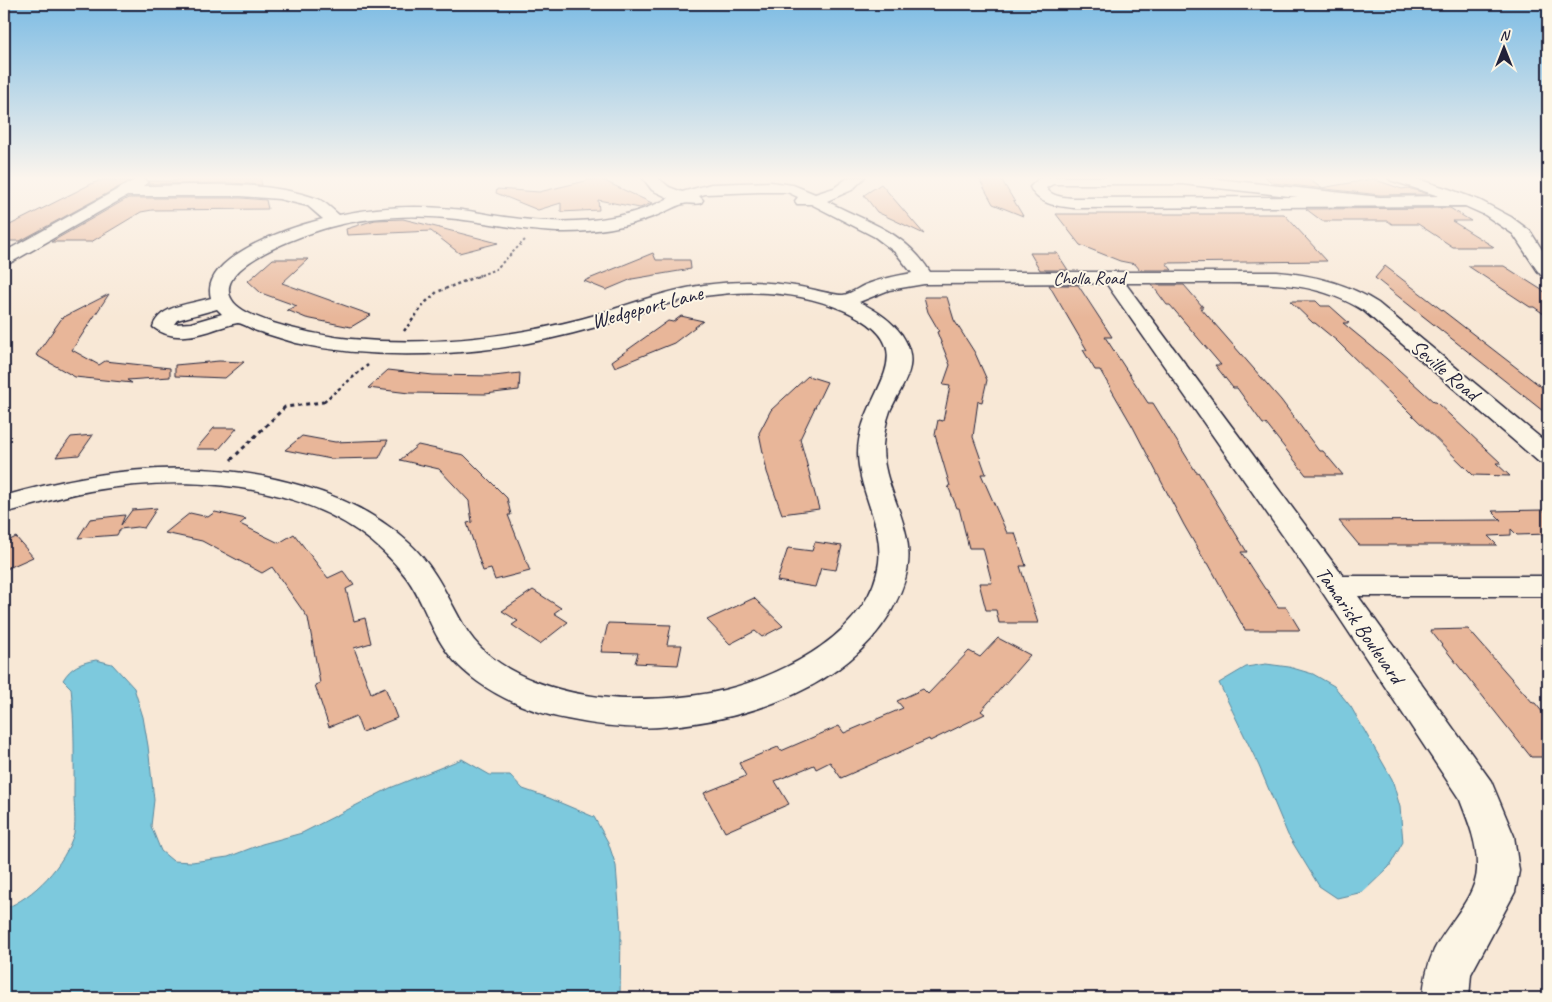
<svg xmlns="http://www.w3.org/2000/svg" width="1552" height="1002" font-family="Caveat,sans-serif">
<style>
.water{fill:#7dc9dd;stroke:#59869c}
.building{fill:#e8b699;stroke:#22223b}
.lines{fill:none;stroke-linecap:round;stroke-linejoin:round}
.minor-casing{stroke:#22223b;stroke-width:3}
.path-far2{stroke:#22223b;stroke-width:2;stroke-dasharray:2.5 2.5;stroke-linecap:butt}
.path-far1{stroke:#22223b;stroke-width:2.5;stroke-dasharray:3 3;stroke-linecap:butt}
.path{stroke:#22223b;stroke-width:3;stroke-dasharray:4 4;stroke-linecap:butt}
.minor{fill:#fcf5e5;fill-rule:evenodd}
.labels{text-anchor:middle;stroke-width:4;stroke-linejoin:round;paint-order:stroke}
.far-street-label{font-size:18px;fill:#22223b;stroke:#fcf5e5}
.street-label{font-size:21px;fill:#22223b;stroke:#fcf5e5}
</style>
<rect width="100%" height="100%" fill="#f8e8d6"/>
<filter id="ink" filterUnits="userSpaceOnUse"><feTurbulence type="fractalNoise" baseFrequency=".02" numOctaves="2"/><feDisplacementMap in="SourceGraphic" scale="10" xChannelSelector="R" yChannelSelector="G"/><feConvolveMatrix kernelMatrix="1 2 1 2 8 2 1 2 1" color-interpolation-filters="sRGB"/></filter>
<g filter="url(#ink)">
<g class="water">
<path d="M96 660 112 664 134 688 143 717 148 746 154 800 151 826 161 851 173 861 192 862 228 857 262 844 302 833 390 788 462 759 490 775H510L523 789 549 798 594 817 608 842 616 866 621 932 620 998H4V909C34 897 65 865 74 833 76 821 74 806 74 795 74 759 75 724 71 688L63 680C71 667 80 663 96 660Z"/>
<polygon points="1266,664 1289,667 1313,674 1334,686 1351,707 1392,779 1400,807 1403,842 1389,867 1363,892 1337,898 1319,886 1288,835 1259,766 1219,683 1246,667"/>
</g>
<g class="building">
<polygon points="182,177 260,177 262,185 231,183 148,184 149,181 176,181"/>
<polygon points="978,177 1000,177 1023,216 993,204"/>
<polygon points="1265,177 1306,177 1321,188 1373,179 1402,189 1408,188 1428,194 1380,195 1273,183"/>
<polygon points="598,178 652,203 640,208 598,200 599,210 561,212 561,203 538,210 496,193 497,189 539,192"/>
<polygon points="102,180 130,181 20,241 4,241 4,228 93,183"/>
<polygon points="881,184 924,234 877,212 864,195"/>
<polygon points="128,198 241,198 266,200 268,209 152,210 141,212 91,242 51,242"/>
<polygon points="1450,208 1471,221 1452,221 1494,247 1453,247 1418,224 1392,224 1388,221 1322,221 1306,209"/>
<polygon points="1056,214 1284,214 1327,261 1166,263 1172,270 1140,270 1135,264 1120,261 1080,245"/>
<polygon points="403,219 436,227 498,243 459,253 431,231 347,235 346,229 375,220"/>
<polygon points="653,253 656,260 690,260 691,269 632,279 606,290 584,281"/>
<polygon points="1030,253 1057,253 1068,270 1040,270"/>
<polygon points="273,259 308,259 282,283 371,315 351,327 306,318 287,310 297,306 261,293 248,281"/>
<polygon points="1385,266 1548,392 1548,415 1375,278"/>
<polygon points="1468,266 1504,266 1548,294 1548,317 1534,307 1530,307"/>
<polygon points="1049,285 1078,285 1112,337 1105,337 1148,403 1153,403 1196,472 1198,472 1247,552 1241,552 1265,589 1267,590 1278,607 1286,607 1300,630 1245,630 1208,563 1206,563 1184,525 1133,427 1100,370 1095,370 1083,350 1087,350"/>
<polygon points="1152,285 1184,285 1203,307 1200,307 1281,400 1319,451 1323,451 1343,475 1306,475 1266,424 1263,424 1237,388 1233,388 1215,365 1221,365 1170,305 1167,305"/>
<polygon points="109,294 72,350 99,365 105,361 170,368 170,377 127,380 132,383 75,377 36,355 62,318"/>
<polygon points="924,297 947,297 954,320 975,353 987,380 982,402 978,401 973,437 986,474 981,474 1007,533 1015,533 1026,566 1020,566 1038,623 999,623 996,610 986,610 979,583 992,583 983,548 969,548 959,508 957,508 948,486 950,486 935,435 938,420 943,421 950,386 943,385 950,365 937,332 939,331 928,312"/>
<polygon points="1290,301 1316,301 1321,306 1330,306 1349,323 1343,323 1387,359 1434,402 1436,402 1501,463 1496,463 1510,476 1473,475 1337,341 1315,323 1313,323"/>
<polygon points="681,316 703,321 674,343 615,367 612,361 668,321 673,322"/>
<polygon points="219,361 244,362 225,378 175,376 175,365"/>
<polygon points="388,370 433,375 494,376 520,373 519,390 485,394 409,393 368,388"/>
<polygon points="808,376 827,382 800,439 819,509 782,514 767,472 759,433 771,410"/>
<polygon points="214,428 237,428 219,449 196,449"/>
<polygon points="93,435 79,455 56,457 71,437"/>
<polygon points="302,436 335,442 388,440 379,458 331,459 285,450"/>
<polygon points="418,445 464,455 507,498 511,515 508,515 530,571 495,580 491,569 483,571 467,523 472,522 469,501 439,469 400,460"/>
<polygon points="157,508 144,528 137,527 120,529 117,535 78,538 90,519 125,515 121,525 132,510"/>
<polygon points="1543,510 1548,515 1548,534 1517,535 1511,529 1511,535 1488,536 1497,545 1359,545 1339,521 1501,520 1492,511"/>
<polygon points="215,512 246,519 240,524 279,543 294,534 328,578 343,571 354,585 346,589 354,621 365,618 371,643 354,648 371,693 385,687 397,718 362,732 356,716 329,727 315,685 320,683 308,618 272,567 262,573 202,541 165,533 190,513 208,517"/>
<polygon points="16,537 33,557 4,570 4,543"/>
<polygon points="815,542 842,546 836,570 821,568 815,587 777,581 788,548 812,551"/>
<polygon points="533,590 561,608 554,613 568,622 540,644 512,625 518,621 502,611"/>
<polygon points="754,598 783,626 762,637 755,631 730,644 707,620"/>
<polygon points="608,623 671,625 667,645 682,645 678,665 635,663 638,653 601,652"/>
<polygon points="1468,629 1533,703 1535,703 1548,719 1548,757 1531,757 1430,630"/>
<polygon points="998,638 1030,655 981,711 985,714 930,741 929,739 841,778 830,762 816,769 814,765 775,781 789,804 725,832 704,793 746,776 739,763 778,747 781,751 839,726 844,733 903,708 897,701 923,689 928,694 969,651 980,657"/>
</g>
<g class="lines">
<g class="minor-casing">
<g id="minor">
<path d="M140 177 145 179 148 182 143 186C200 186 263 179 318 199 325 202 333 210 339 215 376 207 415 205 453 209 470 210 488 215 505 217 561 225 618 224 669 198L652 190 642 177H657L669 187 682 192 711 184 771 182 793 185 815 194 834 188 849 177H865L852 190 827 201C867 223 904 230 930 272H1277C1313 275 1347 283 1378 303L1548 444V465L1539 462 1364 311C1317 281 1271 283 1217 283 1186 283 1156 283 1125 283L1343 576H1548V596H1358L1491 781 1514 836 1519 871 1515 892 1471 974 1469 998H1423C1424 981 1427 966 1434 950 1446 926 1476 897 1477 870 1478 845 1469 823 1460 800L1323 593 1106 283 924 284 889 290 859 302C876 310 891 320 902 335 922 365 902 384 890 411 886 422 884 433 883 445 882 489 916 526 907 571 904 587 897 601 889 615 845 687 750 719 670 726 636 730 601 726 567 719 522 711 465 684 441 643 428 622 421 597 406 577 336 483 197 472 90 491 61 496 33 506 4 513V496C102 468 203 456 302 486 341 497 379 515 409 543 435 567 447 596 464 626 495 680 576 699 634 699 664 699 695 697 724 690 785 675 871 631 879 562 883 523 858 491 858 453 858 391 934 350 843 310 788 286 719 289 663 305 641 311 619 321 596 327 547 341 498 350 447 353 396 356 346 354 296 343 283 339 270 335 257 331 251 329 245 324 238 323 234 323 224 327 219 328 197 336 172 342 153 327 159 305 192 304 211 298 199 256 295 226 323 219L308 206 279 199 241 196H127L10 263 4 264V252ZM759 192H787L798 197 795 201 797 204H811L875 237 896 253 912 273C896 276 880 279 865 285 858 288 850 294 843 295 836 296 805 287 795 286 765 281 734 281 704 285 661 291 622 308 581 319 507 338 427 346 351 339 326 337 245 322 232 300 210 266 308 233 330 227 370 216 415 214 457 219 493 223 528 232 565 232 596 232 626 227 655 216 664 213 674 206 683 204 688 202 694 205 701 203L703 200 699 196 705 194ZM217 309 222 314 191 323 174 324 177 320Z"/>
<path d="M1044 177H1199L1380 197 1439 196 1390 180 1388 177H1411L1449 189 1481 201 1511 217 1530 231 1548 259V276L1541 275 1537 270 1513 234 1485 215 1465 206 1074 208C1057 206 1038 205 1030 187L1038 179ZM1053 184H1182L1298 197 1074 198C1063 197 1052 197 1046 188Z"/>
</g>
</g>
<polyline class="path-far2" points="476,277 496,269 525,240"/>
<g class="path-far1">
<polyline points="404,331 426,302 437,292 480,275"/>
<polyline points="324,401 368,365"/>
</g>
<polyline class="path" points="231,460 285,407 323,402 326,400"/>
<use href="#minor" class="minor"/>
</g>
</g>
<linearGradient id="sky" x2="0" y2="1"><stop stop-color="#7dbce4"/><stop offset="0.56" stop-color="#fcf5ed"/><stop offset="1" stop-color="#fcf5ed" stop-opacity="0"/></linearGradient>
<rect width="1552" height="318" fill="url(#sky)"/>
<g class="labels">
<g class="far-street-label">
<text x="1089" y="284">Cholla Road</text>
</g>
<g class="street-label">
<text transform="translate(647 307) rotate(-15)" y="7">Wedgeport Lane</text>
<text transform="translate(1445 370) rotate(40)" y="7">Seville Road</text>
<text transform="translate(1360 625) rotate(55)" y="7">Tamarisk Boulevard</text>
</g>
</g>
<rect width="1552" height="1002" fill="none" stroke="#fcf5e5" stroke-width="20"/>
<rect x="10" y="10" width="1532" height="982" fill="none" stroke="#22223b" stroke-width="2" filter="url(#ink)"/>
<g transform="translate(1504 48)" stroke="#fcf5e5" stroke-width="4" paint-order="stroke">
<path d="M0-4L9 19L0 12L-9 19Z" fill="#22223b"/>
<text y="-8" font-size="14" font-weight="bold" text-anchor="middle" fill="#22223b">N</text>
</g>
</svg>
